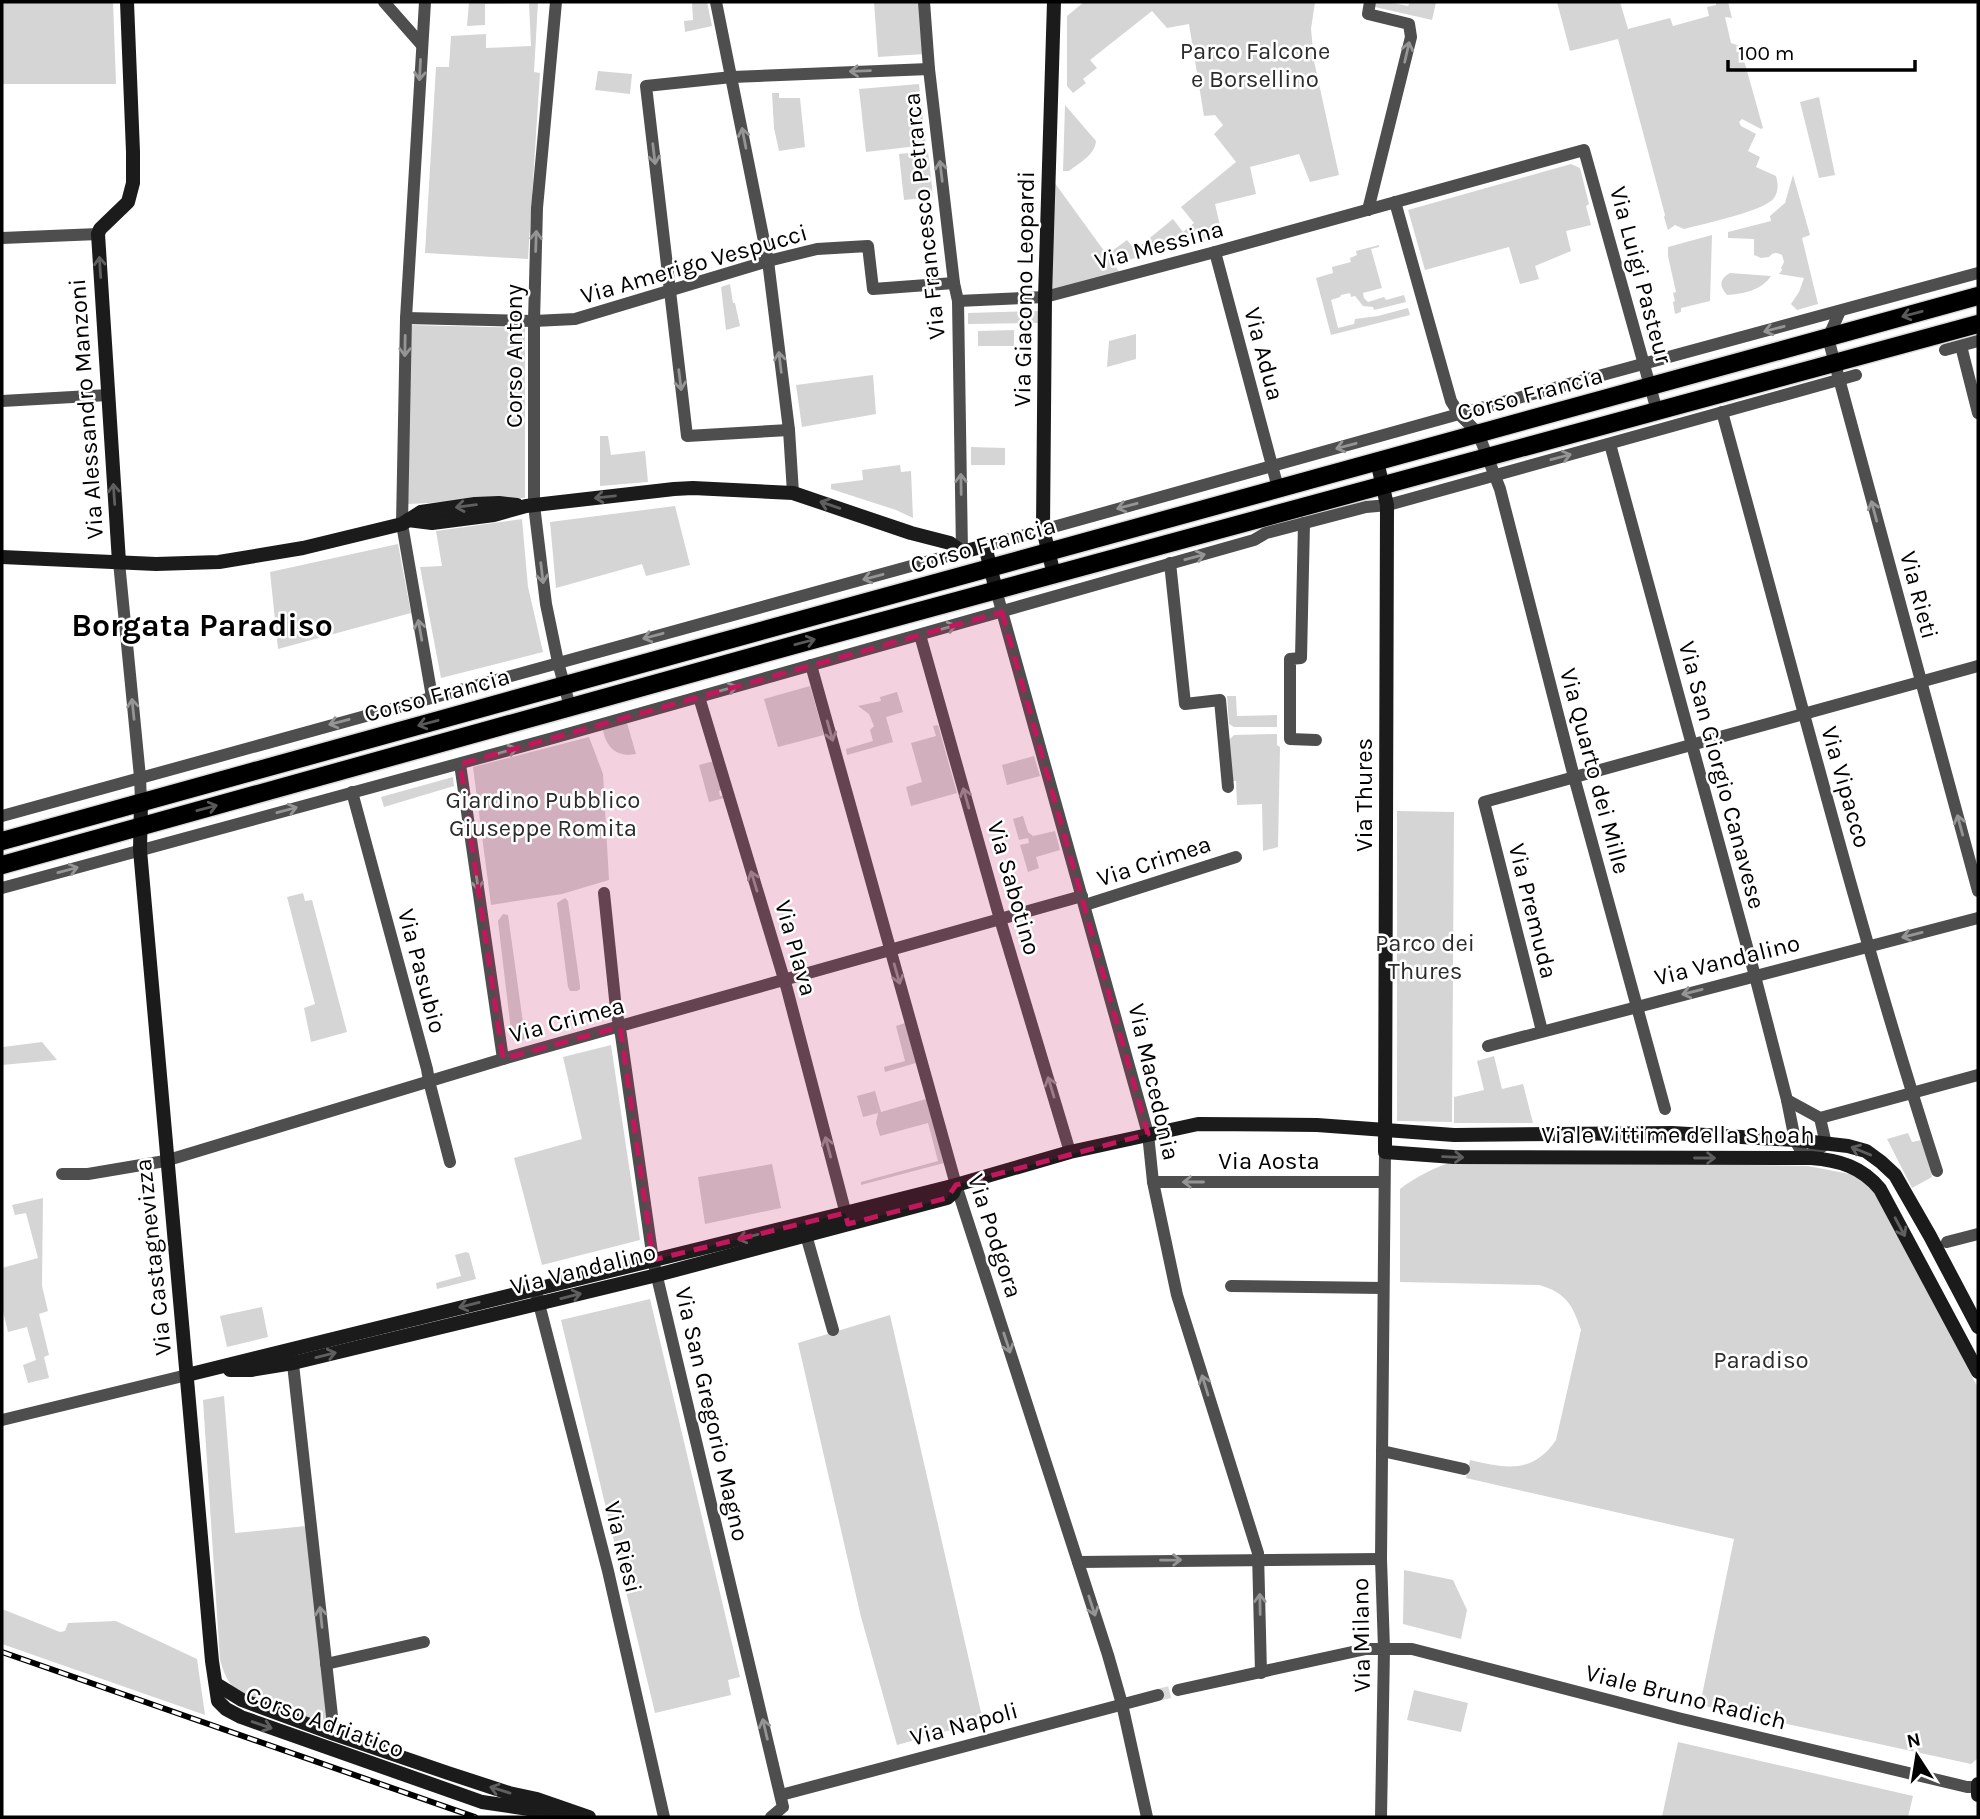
<svg xmlns="http://www.w3.org/2000/svg" width="1980" height="1819" font-family="Karla,sans-serif">
<style>
.green{fill:#d5d5d5}
.lines{fill:none;stroke-linecap:round;stroke-linejoin:round}
.street-tunnel{stroke:#d9d9d9;stroke-width:12;stroke-dasharray:12 6;stroke-linecap:butt}
.primary-casing{stroke:#dbdbdb;stroke-width:21}
.street{stroke:#4e4e4e;stroke-width:12}
.secondary{stroke:#1b1b1b;stroke-width:14}
.primary{stroke:#000;stroke-width:18}
.rail-casing{stroke:#000;stroke-width:6}
.rail{stroke:#fff;stroke-width:3.5;stroke-dasharray:10;stroke-linecap:butt}
.oneway{stroke:#959595}
.oneway2{stroke:#5f5f5f}
.oneway3{stroke:#595959}
.marked{fill:#c2185b;fill-opacity:0.2;stroke:#c2185b;stroke-width:5;stroke-dasharray:14 9;stroke-linejoin:round}
.labels{text-anchor:middle;stroke-width:5;stroke-linejoin:round;paint-order:stroke}
.park-label{font-size:24px;fill:#2c2c2c;stroke:#fff}
.street-label{font-size:24px;fill:#000;stroke:#fff}
.district-label{font-size:32px;font-weight:bold;fill:#000;stroke:#fff}
</style>
<rect width="100%" height="100%" fill="#fff"/>
<g class="green">
<polygon points="2,2 113,2 116,84 2,84"/>
<polygon points="469,2 538,2 534,72 540,73 528,259 425,253 436,67 449,67 451,36 486,34 486,48 531,46 529,3 485,4 485,25 467,26"/>
<polygon points="692,2 707,2 712,26 685,32 684,21 693,20"/>
<polygon points="874,2 919,2 924,54 878,57"/>
<polygon points="1084,2 1315,2 1311,29 1314,61 1339,175 1310,182 1299,154 1250,167 1256,194 1215,204 1222,234 1121,262 1112,251 1127,240 1135,250 1173,219 1183,232 1194,223 1181,207 1236,162 1214,134 1223,125 1215,115 1204,116 1189,24 1167,28 1152,11 1090,60 1097,68 1083,79 1086,83 1073,93 1067,86 1067,16"/>
<polygon points="1376,2 1387,2 1408,6 1410,2 1436,2 1432,20 1375,7"/>
<path d="M1557 2H1620L1628 29 1670 18 1673 26 1709 16 1707 7 1716 5V2H1728L1732 18 1725 17 1731 43 1740 46 1763 128 1761 129 1742 119 1739 122 1741 126 1756 134 1748 151 1760 157 1756 167 1776 176C1778 183 1779 191 1774 198 1765 211 1702 224 1684 229L1675 225 1668 230 1664 217 1665 215 1618 39 1570 51Z"/>
<polygon points="598,71 632,74 630,94 595,90"/>
<polygon points="919,84 926,145 866,152 859,89"/>
<polygon points="772,93 779,93 779,98 800,98 805,147 779,151 774,128"/>
<polygon points="1819,97 1835,175 1819,178 1800,102"/>
<path d="M1065 105 1096 141C1095 155 1079 163 1069 171H1063Z"/>
<polygon points="928,151 933,197 904,200 899,154"/>
<polygon points="1571,164 1580,168 1589,204 1586,206 1591,225 1566,231 1571,251 1535,266 1539,279 1520,284 1509,247 1425,270 1408,210"/>
<polygon points="1049,175 1123,277 1045,297"/>
<path d="M1793 175 1810 235 1802 238 1818 304 1797 310 1791 304 1799 292 1804 278 1779 274 1782 270 1781 268 1784 262 1782 255C1776 252 1773 252 1769 257L1761 258 1754 255V239L1728 238V232L1771 221 1770 216 1785 203Z"/>
<polygon points="1712,235 1710,301 1681,308 1681,312 1675,314 1673,302 1675,301 1673,293 1676,292 1668,256 1668,247"/>
<polygon points="1379,245 1379,247 1371,249 1382,288 1363,293 1364,298 1368,302 1384,297 1386,300 1404,295 1406,302 1374,310 1373,307 1363,306 1355,296 1351,297 1350,293 1341,295 1340,297 1331,300 1338,328 1354,324 1355,319 1378,316 1408,308 1410,315 1331,335 1316,278 1333,273 1332,267 1351,262 1350,258 1357,255 1356,251"/>
<path d="M1730 273 1771 276C1762 290 1743 294 1727 295 1719 286 1719 279 1730 273Z"/>
<polygon points="730,284 733,303 735,303 740,326 726,330 721,287"/>
<polygon points="1039,311 1038,323 968,324 968,313"/>
<polygon points="411,325 525,328 525,498 408,504"/>
<polygon points="1014,330 1014,346 978,346 978,331"/>
<polygon points="1136,334 1136,359 1107,367 1109,341"/>
<polygon points="873,375 876,414 802,427 796,385"/>
<polygon points="600,436 608,436 611,455 645,451 648,482 600,486"/>
<polygon points="971,447 1005,448 1005,465 971,465"/>
<polygon points="900,465 901,472 911,471 913,518 896,510 831,489 831,484 863,480 862,470"/>
<polygon points="675,506 690,565 646,576 642,564 556,588 550,522"/>
<polygon points="522,519 528,587 543,652 441,678 420,567 442,566 436,531"/>
<polygon points="398,544 411,613 278,649 270,572"/>
<polygon points="810,686 824,735 778,747 764,699"/>
<polygon points="897,692 903,712 886,717 893,742 847,755 846,749 873,741 870,730 874,726 869,714 858,706 881,701 880,697"/>
<polygon points="1227,696 1236,696 1237,716 1277,715 1277,727 1234,727 1229,724"/>
<path d="M627 723 636 754C617 758 606 747 603 730Z"/>
<polygon points="938,725 957,793 911,806 906,787 922,782 911,743 936,736 933,726"/>
<polygon points="1277,734 1277,745 1280,747 1278,847 1263,851 1262,804 1237,805 1236,781 1233,781 1229,740 1234,735"/>
<polygon points="589,737 603,774 609,880 562,894 491,905 473,767"/>
<polygon points="1034,756 1040,776 1007,785 1002,765"/>
<polygon points="714,761 722,790 719,791 720,796 724,796 724,798 709,802 699,765"/>
<polygon points="453,777 454,786 384,807 381,797"/>
<polygon points="1397,811 1454,812 1452,1122 1397,1121"/>
<polygon points="1023,816 1028,832 1033,836 1055,831 1060,850 1036,857 1039,868 1028,872 1020,845 1029,843 1028,838 1019,840 1013,819"/>
<polygon points="303,893 305,901 312,900 347,1032 311,1042 304,1008 315,1004 287,897"/>
<polygon points="565,898 568,901 580,986 580,989 577,991 570,991 568,987 557,903"/>
<polygon points="503,914 508,915 525,1037 523,1040 515,1042 512,1039 498,921"/>
<polygon points="905,1023 916,1063 885,1072 884,1067 905,1061 896,1026"/>
<polygon points="42,1042 57,1060 2,1065 3,1047"/>
<polygon points="611,1045 640,1240 542,1265 514,1158 582,1139 563,1057"/>
<polygon points="1494,1056 1502,1089 1523,1084 1533,1123 1454,1123 1454,1097 1484,1090 1477,1061"/>
<polygon points="875,1091 881,1112 926,1099 944,1163 861,1185 861,1182 938,1161 928,1123 880,1136 876,1123 878,1113 863,1117 857,1096"/>
<polygon points="1908,1133 1912,1142 1922,1140 1932,1177 1912,1188 1887,1139"/>
<path d="M1454 1161 1808 1166 1860 1176 1878 1193 1978 1388V1758L1971 1764 1700 1705 1734 1539 1466 1478 1470 1460C1505 1468 1532 1475 1556 1440L1581 1330C1573 1305 1565 1292 1539 1285L1400 1282V1189C1417 1176 1434 1168 1454 1161Z"/>
<polygon points="772,1164 781,1208 705,1224 698,1177"/>
<polygon points="43,1198 42,1286 48,1311 39,1314 49,1355 44,1357 49,1378 28,1383 23,1365 36,1360 27,1327 8,1332 2,1307 2,1268 38,1258 26,1213 15,1215 12,1205"/>
<polygon points="466,1252 469,1253 476,1279 437,1289 436,1283 461,1276 455,1255"/>
<polygon points="650,1299 740,1677 728,1680 731,1695 655,1713 561,1320"/>
<polygon points="262,1307 268,1337 227,1347 220,1316"/>
<polygon points="890,1315 983,1721 897,1745 861,1617 798,1343"/>
<path d="M224 1396 235 1533 306 1526 328 1724 245 1696C230 1688 225 1677 220 1660L203 1400Z"/>
<polygon points="1404,1570 1453,1580 1467,1610 1461,1639 1403,1624"/>
<polygon points="2,1609 60,1632 65,1631 68,1623 116,1621 197,1659 205,1715 2,1644"/>
<polygon points="1414,1690 1468,1703 1461,1732 1407,1720"/>
<polygon points="1678,1742 1913,1796 1908,1817 1662,1817"/>
</g>
<g class="lines">
<polyline class="street-tunnel" points="1158,1695 1178,1690"/>
<g class="primary-casing">
<g id="primary">
<path d="M2 841C660 657 1320 479 1978 296"/>
<polyline points="2,865 805,642 1978,324"/>
</g>
</g>
<g class="street">
<polyline points="384,2 421,44"/>
<polyline points="425,2 406,318 402,524 432,697"/>
<polyline points="556,2 537,208 534,321 534,505 546,604 558,662 570,707"/>
<polyline points="716,2 768,261 789,430 793,493"/>
<polyline points="1395,202 1451,401 1459,414 1478,433 1500,489 1574,777 1665,1109"/>
<polyline points="1368,210 1411,37 1409,24 1368,14 1370,2"/>
<polyline points="2,238 98,234"/>
<polyline points="1215,252 1278,488"/>
<polyline points="958,301 1045,297 1215,252 1584,150 1657,411"/>
<polyline points="1840,311 1828,338 1978,891"/>
<polyline points="406,318 534,321 575,319 768,261 817,249 868,246 873,289 954,283"/>
<polyline points="1961,346 1978,413"/>
<polyline points="1945,350 1978,341"/>
<polyline points="2,401 108,395"/>
<path d="M1722 412C1792 665 1856 921 1937 1171"/>
<polyline points="789,430 687,436 646,86 732,77 929,69"/>
<polyline points="1610,444 1755,976 1787,1100 1795,1140 1805,1158 1826,1144 1820,1118"/>
<polyline points="1304,523 1301,658 1290,659 1290,739 1316,740"/>
<polyline points="985,546 1459,414 1978,273"/>
<polyline points="119,562 140,777 141,802"/>
<polyline points="1170,563 1185,704 1220,700 1228,787"/>
<polyline points="996,590 1148,1134 1153,1182 1177,1295 1258,1553 1261,1673"/>
<polyline points="920,635 1000,919 1070,1152"/>
<polyline points="811,665 956,1185 1108,1655 1122,1704 1147,1817"/>
<polyline points="699,697 787,989 848,1222"/>
<polyline points="460,764 503,1059"/>
<polyline points="352,792 427,1069 429,1081 450,1162"/>
<polyline points="2,816 962,552 958,301 954,283 929,69 924,2"/>
<polyline points="2,888 553,738 1254,540 1266,533 1366,507 1388,505 1856,375"/>
<polyline points="604,893 616,1009 621,1035 653,1260 783,1807 771,1817"/>
<polyline points="1085,905 1236,857"/>
<polyline points="1542,1031 1484,802 1978,666"/>
<polyline points="1488,1046 1978,918"/>
<polyline points="1787,1100 1820,1118 1978,1075"/>
<polyline points="62,1174 88,1174 165,1161 503,1059 1082,896"/>
<polyline points="1153,1182 1384,1182"/>
<polyline points="806,1235 833,1330"/>
<polyline points="1947,1242 1978,1234"/>
<polyline points="1231,1286 1383,1288"/>
<polyline points="537,1296 608,1571 664,1817"/>
<polyline points="292,1355 334,1734"/>
<polyline points="2,1420 187,1375"/>
<polyline points="1382,1451 1464,1469"/>
<polyline points="1078,1562 1381,1559"/>
<polyline points="326,1664 424,1642"/>
<polyline points="1178,1690 1366,1649 1412,1649 1678,1718 1967,1787 1977,1787"/>
<polyline points="781,1795 1158,1695"/>
<polyline points="1381,1817 1384,1649 1381,1559 1385,1152"/>
</g>
<g class="secondary">
<path d="M1377 461 1387 505 1385 1152 1454 1157 1811 1158C1839 1160 1862 1167 1880 1189L1978 1372"/>
<polyline points="408,520 432,523 494,515 526,506 674,489 693,488 793,493 911,533 950,543 962,552 985,546 996,590"/>
<polyline points="2,557 156,564 219,562 303,548 402,524 421,512 475,504 499,503 517,505"/>
<polyline points="119,562 98,234 100,229 128,202 133,183 133,152 127,2"/>
<polyline points="1054,575 1043,529 1045,297 1054,2"/>
<path d="M141 802 140 850C162 1120 188 1390 212 1661L218 1701 226 1709 241 1717 482 1802 542 1811 561 1817"/>
<polyline points="230,1370 251,1370 293,1363 657,1275 947,1198 953,1193 956,1185"/>
<polyline points="187,1375 845,1213 956,1185 1070,1152 1198,1124 1317,1125 1454,1135 1672,1133 1795,1140 1848,1146 1866,1151 1881,1162 1895,1175 1930,1236 1978,1327"/>
<polyline points="216,1684 242,1700 334,1734 448,1773 509,1793 537,1799 589,1817"/>
<polyline points="1978,1784 1978,1795"/>
</g>
<use href="#primary" class="primary"/>
<g class="rail-casing">
<polyline id="rail" points="2,1652 475,1817"/>
</g>
<use href="#rail" class="rail"/>
</g>
<defs><path id="oneway-shaft" d="M-6 0H5M1.5-3L5.5 0L1.5 3" fill="none" stroke-width="1.6" stroke-linecap="round" stroke-linejoin="round" transform="scale(1.75)"/></defs>
<g class="oneway">
<use href="#oneway-shaft" transform="translate(1407 52) rotate(-77)"/>
<use href="#oneway-shaft" transform="translate(420 70) rotate(93)"/>
<use href="#oneway-shaft" transform="translate(860 71) rotate(178)"/>
<use href="#oneway-shaft" transform="translate(744 138) rotate(-101)"/>
<use href="#oneway-shaft" transform="translate(654 154) rotate(83)"/>
<use href="#oneway-shaft" transform="translate(941 171) rotate(-97)"/>
<use href="#oneway-shaft" transform="translate(536 241) rotate(-88)"/>
<use href="#oneway-shaft" transform="translate(1774 329) rotate(165)"/>
<use href="#oneway-shaft" transform="translate(405 346) rotate(91)"/>
<use href="#oneway-shaft" transform="translate(780 362) rotate(-97)"/>
<use href="#oneway-shaft" transform="translate(680 380) rotate(83)"/>
<use href="#oneway-shaft" transform="translate(1346 446) rotate(165)"/>
<use href="#oneway-shaft" transform="translate(1561 457) rotate(-15)"/>
<use href="#oneway-shaft" transform="translate(961 484) rotate(-91)"/>
<use href="#oneway-shaft" transform="translate(1127 506) rotate(165)"/>
<use href="#oneway-shaft" transform="translate(1874 511) rotate(-105)"/>
<use href="#oneway-shaft" transform="translate(1195 557) rotate(-15)"/>
<use href="#oneway-shaft" transform="translate(542 573) rotate(83)"/>
<use href="#oneway-shaft" transform="translate(873 577) rotate(165)"/>
<use href="#oneway-shaft" transform="translate(946 628) rotate(-16)"/>
<use href="#oneway-shaft" transform="translate(420 630) rotate(-100)"/>
<use href="#oneway-shaft" transform="translate(653 636) rotate(165)"/>
<use href="#oneway-shaft" transform="translate(727 689) rotate(-16)"/>
<use href="#oneway-shaft" transform="translate(133 709) rotate(-96)"/>
<use href="#oneway-shaft" transform="translate(339 722) rotate(165)"/>
<use href="#oneway-shaft" transform="translate(830 731) rotate(74)"/>
<use href="#oneway-shaft" transform="translate(507 751) rotate(-16)"/>
<use href="#oneway-shaft" transform="translate(966 798) rotate(-106)"/>
<use href="#oneway-shaft" transform="translate(287 810) rotate(-15)"/>
<use href="#oneway-shaft" transform="translate(1960 825) rotate(-105)"/>
<use href="#oneway-shaft" transform="translate(68 870) rotate(-15)"/>
<use href="#oneway-shaft" transform="translate(477 880) rotate(82)"/>
<use href="#oneway-shaft" transform="translate(754 881) rotate(-107)"/>
<use href="#oneway-shaft" transform="translate(1912 935) rotate(166)"/>
<use href="#oneway-shaft" transform="translate(897 974) rotate(74)"/>
<use href="#oneway-shaft" transform="translate(1692 992) rotate(166)"/>
<use href="#oneway-shaft" transform="translate(1051 1087) rotate(-107)"/>
<use href="#oneway-shaft" transform="translate(828 1147) rotate(-105)"/>
<use href="#oneway-shaft" transform="translate(1193 1182) rotate(180)"/>
<use href="#oneway-shaft" transform="translate(1007 1343) rotate(72)"/>
<use href="#oneway-shaft" transform="translate(1205 1385) rotate(-107)"/>
<use href="#oneway-shaft" transform="translate(1171 1560) rotate(-1)"/>
<use href="#oneway-shaft" transform="translate(1260 1604) rotate(-91)"/>
<use href="#oneway-shaft" transform="translate(1092 1606) rotate(72)"/>
<use href="#oneway-shaft" transform="translate(321 1617) rotate(-96)"/>
<use href="#oneway-shaft" transform="translate(765 1729) rotate(-103)"/>
</g>
<g class="oneway2">
<use href="#oneway-shaft" transform="translate(100 267) rotate(-94)"/>
<use href="#oneway-shaft" transform="translate(114 494) rotate(-94)"/>
<use href="#oneway-shaft" transform="translate(605 497) rotate(174)"/>
<use href="#oneway-shaft" transform="translate(830 505) rotate(-161)"/>
<use href="#oneway-shaft" transform="translate(466 506) rotate(173)"/>
<use href="#oneway-shaft" transform="translate(1861 1151) rotate(-158)"/>
<use href="#oneway-shaft" transform="translate(1453 1157) rotate(2)"/>
<use href="#oneway-shaft" transform="translate(1705 1158)"/>
<use href="#oneway-shaft" transform="translate(1900 1227) rotate(62)"/>
<use href="#oneway-shaft" transform="translate(748 1237) rotate(166)"/>
<use href="#oneway-shaft" transform="translate(571 1296) rotate(-14)"/>
<use href="#oneway-shaft" transform="translate(469 1305) rotate(166)"/>
<use href="#oneway-shaft" transform="translate(326 1355) rotate(-14)"/>
<use href="#oneway-shaft" transform="translate(262 1725) rotate(19)"/>
<use href="#oneway-shaft" transform="translate(500 1790) rotate(-163)"/>
</g>
<g class="oneway3">
<use href="#oneway-shaft" transform="translate(1912 314) rotate(165)"/>
<use href="#oneway-shaft" transform="translate(805 642) rotate(-15)"/>
<use href="#oneway-shaft" transform="translate(428 723) rotate(165)"/>
<use href="#oneway-shaft" transform="translate(207 808) rotate(-15)"/>
</g>
<path class="marked" d="M1002 612 1148 1134 956 1185 947 1198 848 1224 845 1213 653 1260 620 1027 503 1059 460 764Z"/>
<g class="labels">
<g class="park-label">
<text x="1255" y="59">Parco Falcone<tspan x="1255" dy="28">e Borsellino</tspan></text>
<text x="543" y="808">Giardino Pubblico<tspan x="543" dy="28">Giuseppe Romita</tspan></text>
<text x="1425" y="951">Parco dei<tspan x="1425" dy="28">Thures</tspan></text>
<text x="1761" y="1368">Paradiso</text>
</g>
<g class="street-label">
<text transform="translate(924 216) rotate(-96)" y="8">Via Francesco Petrarca</text>
<text transform="translate(1159 245) rotate(-15)" y="8">Via Messina</text>
<text transform="translate(694 264) rotate(-16)" y="8">Via Amerigo Vespucci</text>
<text transform="translate(1641 275) rotate(75)" y="8">Via Luigi Pasteur</text>
<text transform="translate(1024 289) rotate(-89)" y="8">Via Giacomo Leopardi</text>
<text transform="translate(1264 354) rotate(75)" y="8">Via Adua</text>
<text transform="translate(514 356) rotate(-90)" y="8">Corso Antony</text>
<text transform="translate(1530 394) rotate(-15)" y="8">Corso Francia</text>
<text transform="translate(86 409) rotate(-94)" y="8">Via Alessandro Manzoni</text>
<text transform="translate(983 545) rotate(-16)" y="8">Corso Francia</text>
<text transform="translate(1919 595) rotate(75)" y="8">Via Rieti</text>
<text transform="translate(437 695) rotate(-15)" y="8">Corso Francia</text>
<text transform="translate(1595 771) rotate(75)" y="8">Via Quarto dei Mille</text>
<text transform="translate(1722 775) rotate(75)" y="8">Via San Giorgio Canavese</text>
<text transform="translate(1846 787) rotate(74)" y="8">Via Vipacco</text>
<text transform="translate(1364 795) rotate(-90)" y="8">Via Thures</text>
<text transform="translate(1154 861) rotate(-18)" y="8">Via Crimea</text>
<text transform="translate(1014 888) rotate(74)" y="8">Via Sabotino</text>
<text transform="translate(1533 911) rotate(76)" y="8">Via Premuda</text>
<text transform="translate(796 948) rotate(74)" y="8">Via Plava</text>
<text transform="translate(1727 960) rotate(-14)" y="8">Via Vandalino</text>
<text transform="translate(422 971) rotate(75)" y="8">Via Pasubio</text>
<text transform="translate(567 1020) rotate(-15)" y="8">Via Crimea</text>
<text transform="translate(1154 1082) rotate(77)" y="8">Via Macedonia</text>
<text x="1678" y="1143">Viale Vittime della Shoah</text>
<text x="1269" y="1169">Via Aosta</text>
<text transform="translate(995 1236) rotate(72)" y="8">Via Podgora</text>
<text transform="translate(153 1257) rotate(-96)" y="8">Via Castagnevizza</text>
<text transform="translate(583 1269) rotate(-14)" y="8">Via Vandalino</text>
<text transform="translate(712 1414) rotate(77)" y="8">Via San Gregorio Magno</text>
<text transform="translate(623 1547) rotate(76)" y="8">Via Riesi</text>
<text transform="translate(1361 1635) rotate(-91)" y="8">Via Milano</text>
<text transform="translate(1686 1697) rotate(14)" y="8">Viale Bruno Radich</text>
<text transform="translate(325 1722) rotate(20)" y="8">Corso Adriatico</text>
<text transform="translate(964 1724) rotate(-15)" y="8">Via Napoli</text>
</g>
<g class="district-label">
<text x="202" y="636">Borgata Paradiso</text>
</g>
</g>
<rect width="1980" height="1819" fill="none" stroke="#000000" stroke-width="7"/>
<g transform="translate(1917 1756) rotate(348)" stroke="#ffffff" stroke-width="5" paint-order="stroke">
<path d="M0-5L12 26L0 18L-12 26Z" fill="#000000"/>
<text y="-10" font-size="19" font-weight="bold" text-anchor="middle" fill="#000000">N</text>
</g>
<path d="M1728 60v10h187v-10" fill="none" stroke="#000000" stroke-width="3.5"/>
<text x="1738" y="60" font-size="21" fill="#000000" stroke="#ffffff" stroke-width="5" paint-order="stroke">100 m</text>
</svg>
